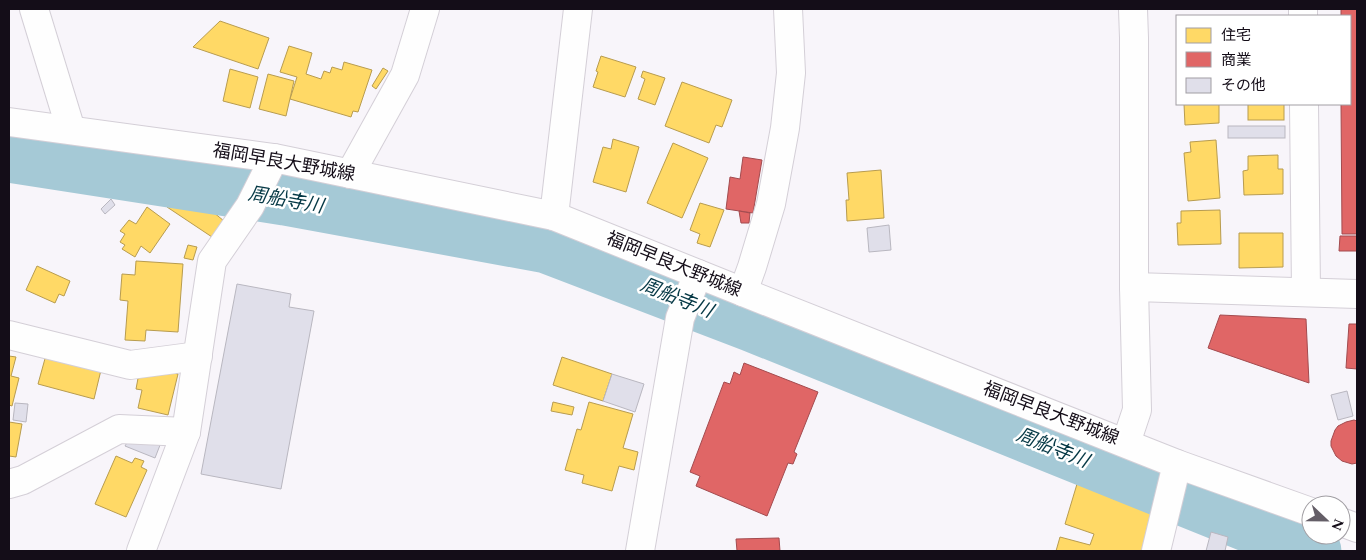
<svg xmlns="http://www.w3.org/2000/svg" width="1366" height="560" font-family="Spectral,'Noto Sans JP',serif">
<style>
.homes{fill:#ffd966;stroke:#b89c4f}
.shops{fill:#e06666;stroke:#a34b4f}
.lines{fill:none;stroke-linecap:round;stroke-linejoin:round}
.river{stroke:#a5c9d6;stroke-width:55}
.building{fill:#e0dfea;stroke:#b9b7c0}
.minor-casing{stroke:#d4cfd7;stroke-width:30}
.major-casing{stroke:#d4cfd7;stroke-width:30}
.minor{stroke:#fefefe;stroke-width:28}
.major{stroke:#fefefe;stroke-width:28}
.labels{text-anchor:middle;stroke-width:5;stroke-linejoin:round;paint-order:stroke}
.street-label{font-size:18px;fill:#140d18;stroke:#fff}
.water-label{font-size:19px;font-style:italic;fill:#053845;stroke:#fff}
</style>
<rect width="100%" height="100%" fill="#f8f5fa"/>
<g class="homes">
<polygon points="220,21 269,38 258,69 193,47"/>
<polygon points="289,46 312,53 306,74 321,79 324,71 330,73 332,67 342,70 344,62 372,70 358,112 353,111 351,117 290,99 297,77 280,72"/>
<polygon points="601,56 636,67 625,97 593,87 598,72 596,71"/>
<polygon points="383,68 388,71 376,89 372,86"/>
<polygon points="230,69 258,77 250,108 223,101"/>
<polygon points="643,71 665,78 655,105 638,99 645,79 641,77"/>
<polygon points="268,74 294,81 286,116 259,109"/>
<polygon points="682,82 732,100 722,127 716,125 709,143 665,126"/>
<polygon points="1184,104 1219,104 1219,123 1185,125"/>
<rect x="1248" y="104" width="36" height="16"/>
<polygon points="613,139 639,147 626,192 593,182 603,147 611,149"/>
<polygon points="1216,140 1220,198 1188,201 1184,153 1191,152 1190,142"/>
<polygon points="673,143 708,158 682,218 647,203"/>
<polygon points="1278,155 1278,169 1283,169 1283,194 1244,195 1243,171 1248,170 1248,156"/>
<polygon points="881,170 884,218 847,221 846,200 849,200 847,173"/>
<polygon points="179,203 207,207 224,221 212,237 167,207 170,205 175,207"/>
<polygon points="700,203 724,210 710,247 697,243 700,234 690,230"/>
<polygon points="147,207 170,224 150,253 141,246 135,257 122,249 125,245 120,242 125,234 120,231 129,220 136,224"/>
<polygon points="1220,210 1221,244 1178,245 1177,223 1181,223 1181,211"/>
<polygon points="1239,233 1283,233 1283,267 1239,268"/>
<polygon points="188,245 197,247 193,260 184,258"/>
<polygon points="136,261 183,264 178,332 146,330 145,341 125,340 128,301 120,300 122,274 135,275"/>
<polygon points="37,266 70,281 64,296 59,294 55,303 26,290"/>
<polygon points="46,355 101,370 94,399 38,384"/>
<polygon points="9,356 16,357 11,376 19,378 12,406 9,405"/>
<polygon points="562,357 612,374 603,401 553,385"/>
<polygon points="147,367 178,374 168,415 138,408 142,390 136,389 139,373"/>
<polygon points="553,402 574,407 572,415 551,411"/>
<polygon points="589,402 633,414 623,448 638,452 634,470 619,466 612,491 582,483 584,475 565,470 577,429 581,430"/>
<polygon points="9,422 22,424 16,457 9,456"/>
<polygon points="116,456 132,463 135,458 144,461 141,467 147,470 126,517 95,504"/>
<polygon points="1077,484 1110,494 1109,497 1128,504 1128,501 1139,505 1138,508 1156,513 1144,551 1056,551 1060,537 1090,545 1094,534 1065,524"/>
</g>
<g class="shops">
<polygon points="1341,9 1357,9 1357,234 1342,234 1341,104 1350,104 1350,16 1341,16"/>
<polygon points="743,157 762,160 753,213 726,209 730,177 740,179"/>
<polygon points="739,211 750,213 749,223 741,223"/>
<polygon points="1340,236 1357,236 1357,251 1339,251"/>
<polygon points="1220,315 1306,319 1309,383 1208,348"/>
<polygon points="1349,324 1357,324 1357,369 1346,368"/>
<polygon points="744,363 818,392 794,452 797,454 793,464 788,463 767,516 696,486 700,476 690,472 724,382 730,384 734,372 740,375"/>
<polygon points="1354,420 1357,421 1357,463 1352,464 1342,461 1336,456 1331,446 1331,441 1335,430 1338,426 1346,422"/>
<polygon points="779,538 780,551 737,551 736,539"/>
</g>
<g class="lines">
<polyline class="river" points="9,155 285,198 547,246 751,324 1314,551"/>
</g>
<g class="building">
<rect x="1228" y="126" width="57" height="12"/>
<polygon points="111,199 115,205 105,214 101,209"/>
<polygon points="889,225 891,250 869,252 867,228"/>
<polygon points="237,284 291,294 289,307 314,311 281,489 201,474"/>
<polygon points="612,374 644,384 635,412 603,401"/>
<polygon points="1347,391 1353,416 1338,420 1331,395"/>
<polygon points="15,403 28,404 26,422 13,420"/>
<polygon points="131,436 162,440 155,458 125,446"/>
<polygon points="1211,532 1228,537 1225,551 1206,551"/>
</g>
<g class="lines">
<g class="minor-casing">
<g id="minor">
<polyline points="34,9 71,130"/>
<polyline points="1303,9 1303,16"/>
<polyline points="1304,104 1306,292"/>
<polyline points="350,174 405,75 425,9"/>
<polyline points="554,216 578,9"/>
<polyline points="1134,287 1357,294"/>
<polyline points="743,292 752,267 771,204 785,128 791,73 788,9"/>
<polyline points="9,335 130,365 198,356"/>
<polyline points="1126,443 1137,410 1134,287 1134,38 1133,9"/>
<polyline points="9,484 23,480 119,429 186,432"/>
<polyline points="141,551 186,432 212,261 250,206 274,158"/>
<polyline points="640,551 680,318 698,274"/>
<polyline points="1156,551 1177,464"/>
</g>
</g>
<g class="major-casing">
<g id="major">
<polyline points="9,122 274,158 554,216 743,292 1177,464 1311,512"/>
<polyline points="1341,522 1357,528"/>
</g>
</g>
<use href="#minor" class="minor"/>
<use href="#major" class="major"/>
</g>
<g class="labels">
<g class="street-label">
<text transform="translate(284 162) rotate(10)" y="6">福岡早良大野城線</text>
<text transform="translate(674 264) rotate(22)" y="6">福岡早良大野城線</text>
<text transform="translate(1051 413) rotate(21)" y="6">福岡早良大野城線</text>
</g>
<g class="water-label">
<text transform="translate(286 199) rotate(10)" y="7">周船寺川</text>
<text transform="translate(677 297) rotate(22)" y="7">周船寺川</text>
<text transform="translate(1053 447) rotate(22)" y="7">周船寺川</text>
</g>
</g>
<rect width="1366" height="560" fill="none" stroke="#140d18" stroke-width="20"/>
<rect x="1176" y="15" width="175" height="90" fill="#ffffff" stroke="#a19ea3"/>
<rect x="1186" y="28" width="25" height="15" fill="#ffd966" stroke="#a19ea3"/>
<text x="1221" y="40" font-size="15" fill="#140d18">住宅</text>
<rect x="1186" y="52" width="25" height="15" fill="#e06666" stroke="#a19ea3"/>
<text x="1221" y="65" font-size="15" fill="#140d18">商業</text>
<rect x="1186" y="78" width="25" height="15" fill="#e0dfea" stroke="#a19ea3"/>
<text x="1221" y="90" font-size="15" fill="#140d18">その他</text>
<g transform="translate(1326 520) rotate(112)"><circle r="24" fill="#ffffff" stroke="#a19ea3"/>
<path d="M0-4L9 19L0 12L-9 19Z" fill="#645e67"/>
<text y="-8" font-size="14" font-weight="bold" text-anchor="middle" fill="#140d18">N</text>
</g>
</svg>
